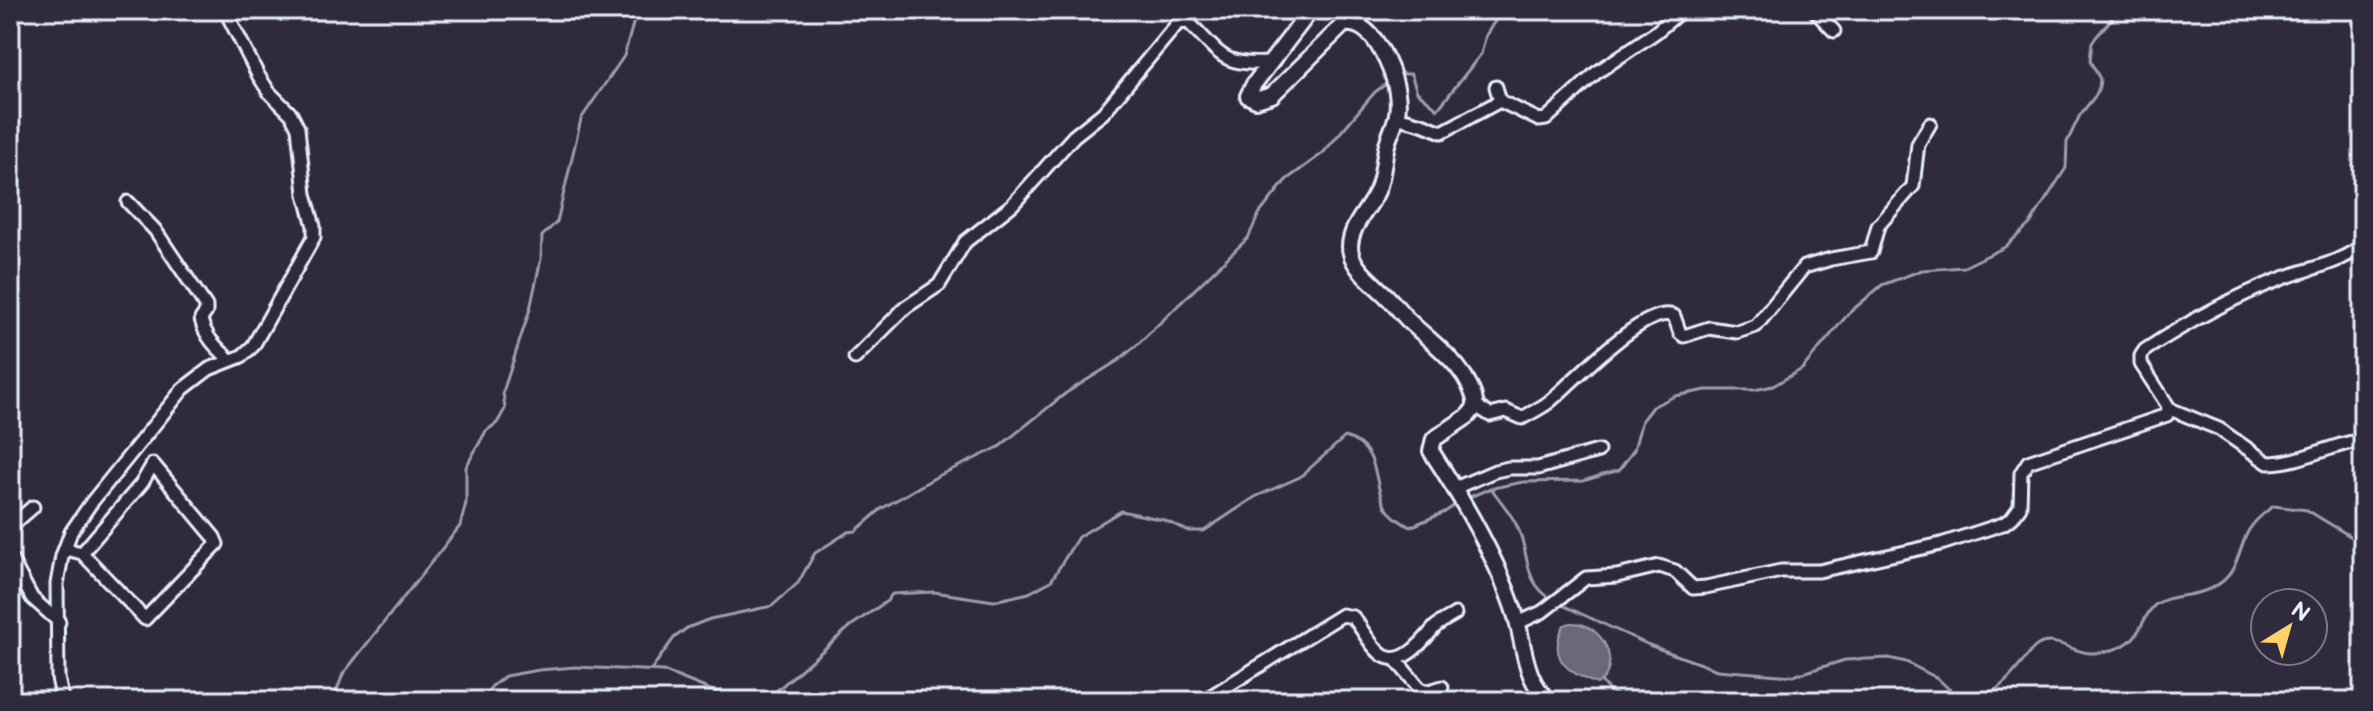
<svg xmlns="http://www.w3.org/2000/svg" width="2373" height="711" font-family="'Balsamiq Sans',sans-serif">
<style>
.water{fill:#696978;stroke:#9c9fab;stroke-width:2}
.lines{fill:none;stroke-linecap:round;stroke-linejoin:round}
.stream{stroke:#9c9fab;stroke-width:3}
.minor-casing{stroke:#e8f1f8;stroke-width:17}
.tertiary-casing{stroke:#e8f1f8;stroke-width:20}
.minor{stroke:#2f2a3d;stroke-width:11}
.tertiary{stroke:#2f2a3d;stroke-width:14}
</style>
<rect width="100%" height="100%" fill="#2f2a3d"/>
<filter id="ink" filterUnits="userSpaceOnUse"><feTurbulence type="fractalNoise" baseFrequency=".0125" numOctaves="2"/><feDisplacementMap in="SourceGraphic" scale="16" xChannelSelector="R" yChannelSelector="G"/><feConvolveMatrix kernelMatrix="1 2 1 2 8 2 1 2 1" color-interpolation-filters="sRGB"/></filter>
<g filter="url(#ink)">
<path class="water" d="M1571 623C1605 622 1623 669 1597 684 1569 673 1546 659 1564 625Z"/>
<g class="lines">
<g class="stream">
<polyline points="1399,74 1411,74 1417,92 1438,109 1481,54 1486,35 1502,10"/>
<polyline points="1493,488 1523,482 1583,481 1619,470 1634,450 1642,420 1652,407 1675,396 1706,390 1754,390 1773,386 1802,369 1849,313 1882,285 1922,270 1964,267 2005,247 2030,224 2066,168 2067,142 2080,115 2096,95 2099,87 2100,79 2090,61 2092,42 2119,10"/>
<path d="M1465 499 1491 488C1500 501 1511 513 1517 526 1531 555 1521 581 1553 600"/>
<polyline points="1560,604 1649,645 1717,670 1793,676 1845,660 1889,658 1906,662 1937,678 1962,701"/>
<polyline points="651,670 674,638 687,628 710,619 772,606 798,583 815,553 848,532 856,531 881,509 936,477 999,447 1066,393 1119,360 1138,344 1248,238 1259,214 1286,180 1323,153 1375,92 1390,81"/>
<polyline points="1601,681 1609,691 1630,701"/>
<polyline points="333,701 343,674 460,526 466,503 466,467 486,431 497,423 505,409 503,392 530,309 541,259 542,236 557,222 581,119 624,56 637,10"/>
<path d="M482 701 491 687 505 676 539 670 575 667 663 671 718 693H774L852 625 887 601 892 594 934 592 994 601 1029 593 1051 581 1078 537 1121 511 1164 520 1188 531H1204L1255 497 1300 477 1345 437C1382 448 1372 482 1385 506 1391 516 1400 521 1410 527L1445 512 1458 503"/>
<path d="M1968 701C1996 693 2003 686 2021 664 2026 658 2031 649 2038 645 2054 635 2074 653 2091 653 2097 653 2109 651 2115 649 2143 640 2140 618 2155 605 2172 592 2199 600 2223 581 2236 570 2239 552 2245 538 2250 524 2262 515 2273 506L2307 510 2363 544"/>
</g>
<g class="minor-casing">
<g id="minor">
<polyline points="1814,10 1834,31"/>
<polyline points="1496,87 1500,101 1539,120 1546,119 1596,73 1656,32 1682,10"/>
<polyline points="1396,117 1422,124 1442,132 1500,101"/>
<path d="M128 202 155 230 206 306V312L201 319C205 337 216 347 229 359"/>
<path d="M855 358 906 307 939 285 965 242 1012 205 1074 136 1103 113 1178 23 1188 22C1221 53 1219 66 1269 63"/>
<path d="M1476 406 1490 415 1506 411 1522 418C1531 413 1541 408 1549 402 1572 383 1646 303 1674 316L1680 333 1684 336 1709 328 1737 332 1756 326 1804 267 1831 259 1871 252 1878 226 1913 186 1918 144 1930 124"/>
<path d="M2170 409 2219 429 2268 463C2301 463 2331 444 2363 440"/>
<polyline points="1455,488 1495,471 1509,468 1538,468 1598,451"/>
<polyline points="10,527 33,507"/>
<polyline points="65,549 82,553 145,619 217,544 214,537 153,464 142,483 82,553"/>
<polyline points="10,557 32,598 59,622"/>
<path d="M1518 623 1542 612 1586 578 1617 576 1659 566 1675 571 1693 588 1706 587 1781 571H1819L1941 544 2003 524 2012 518 2020 507 2021 473 2028 462 2167 415 2168 406 2141 364V356L2145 350C2188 322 2234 297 2283 278 2310 268 2339 264 2363 245"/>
<polyline points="1395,659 1421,690 1429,691 1442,687"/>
<polyline points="63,701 58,678 57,584 62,556 71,532 91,503 183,389 209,369 242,356 253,346 314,237 314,226 305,194 298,128 291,114 269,92 258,75 225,10"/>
<polyline points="1134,701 1137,701"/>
<path d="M1203 701 1342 615 1353 617C1362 628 1372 649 1384 656 1403 667 1424 640 1434 628 1439 622 1449 618 1455 614"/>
</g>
</g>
<g class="tertiary-casing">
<path id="tertiary" d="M1311 10 1254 84 1248 96 1256 100 1272 95 1344 24C1359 22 1370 32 1378 45 1390 64 1401 91 1397 114 1395 126 1388 137 1386 149 1383 163 1383 178 1377 191 1369 210 1351 224 1350 246 1350 265 1368 278 1380 290 1391 299 1399 311 1409 321 1434 345 1471 369 1476 406L1468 416 1434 439 1431 451C1463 500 1499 561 1516 617 1524 644 1525 685 1551 701"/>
</g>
<use href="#minor" class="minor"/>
<use href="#tertiary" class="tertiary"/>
</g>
</g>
<rect width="2373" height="711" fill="none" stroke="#2f2a3d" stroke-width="40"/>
<rect x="20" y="20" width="2333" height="671" fill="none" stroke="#e8f1f8" stroke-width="3" filter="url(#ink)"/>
<g transform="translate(2289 627) rotate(37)"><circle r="38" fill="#2f2a3d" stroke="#797a88" stroke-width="2"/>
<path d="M0-6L14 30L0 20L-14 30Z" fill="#ffd166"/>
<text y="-12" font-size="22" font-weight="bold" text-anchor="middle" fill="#e8f1f8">N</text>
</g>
</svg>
